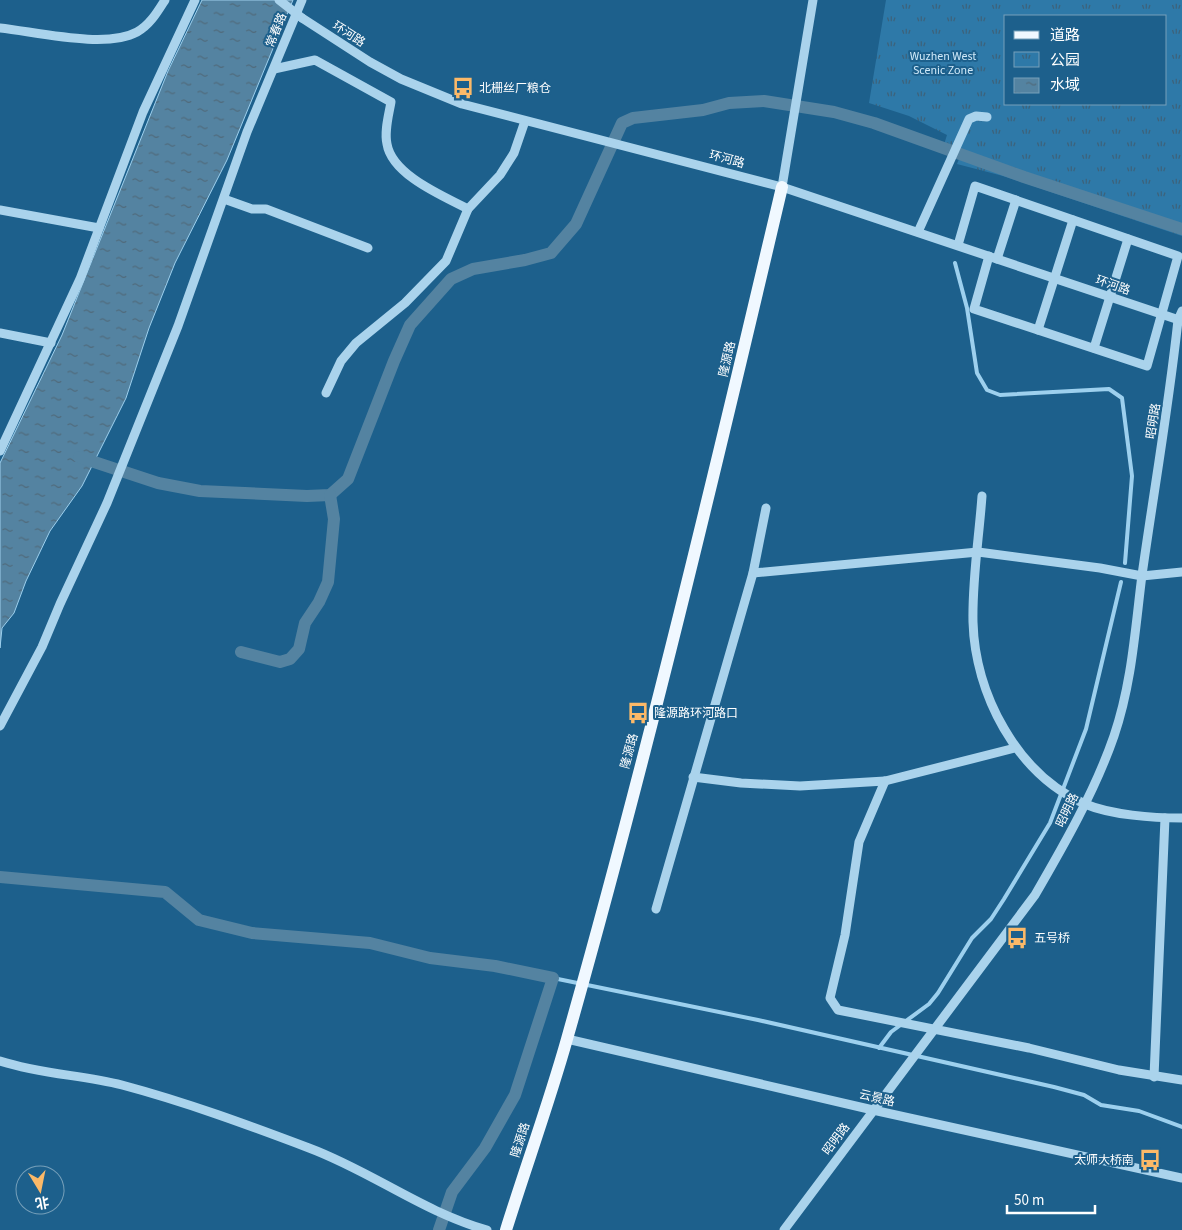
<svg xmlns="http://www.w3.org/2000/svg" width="1182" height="1230" font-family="'Source Sans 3','Noto Sans SC',sans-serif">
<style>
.park{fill:url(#park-tufts);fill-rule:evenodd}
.water{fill:url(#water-ripples);stroke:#9dd0ee}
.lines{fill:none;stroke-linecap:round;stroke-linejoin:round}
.stream{stroke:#9dd0ee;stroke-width:4}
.canal{stroke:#5483a1;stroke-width:12}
.minor{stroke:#aad3ec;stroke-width:9}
.major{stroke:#f0f8ff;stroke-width:12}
.minor-bridge{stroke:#aad3ec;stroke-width:9}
.labels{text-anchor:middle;stroke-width:4;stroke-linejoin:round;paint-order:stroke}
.street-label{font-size:12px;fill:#fff;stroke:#1d608c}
.park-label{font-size:12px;fill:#cfe9f9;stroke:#1d608c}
.poi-label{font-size:12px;fill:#fff;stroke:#1d608c;text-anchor:start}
</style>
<defs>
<pattern id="park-tufts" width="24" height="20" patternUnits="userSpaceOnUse" patternTransform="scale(1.25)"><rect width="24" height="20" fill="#2e79a8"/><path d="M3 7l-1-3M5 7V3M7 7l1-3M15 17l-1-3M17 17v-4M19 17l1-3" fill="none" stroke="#3d627a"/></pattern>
<pattern id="water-ripples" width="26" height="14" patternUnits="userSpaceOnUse" patternTransform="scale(1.25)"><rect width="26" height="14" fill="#5483a1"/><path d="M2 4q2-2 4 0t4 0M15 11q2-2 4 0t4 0" fill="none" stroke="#506a7b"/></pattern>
</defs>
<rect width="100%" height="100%" fill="#1d608c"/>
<path class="park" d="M886 0H1182V236L1003 176 957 164 959 159 942 151 947 135 909 116 869 103ZM1006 16H1166V104H1006Z"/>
<polygon class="water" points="202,0 293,0 227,160 175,263 149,328 126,398 82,486 50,531 26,581 14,613 2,628 0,648 0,463 62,335 168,71"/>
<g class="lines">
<g class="stream">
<polyline points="955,263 967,308 977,373 987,390 1000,395 1109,389 1122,398 1132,476 1125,563"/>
<polyline points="553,978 758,1020 1054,1087 1084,1095 1101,1105 1139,1111 1182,1127"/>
<polyline points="879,1048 891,1032 929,1004 938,993 972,938 991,919 1004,899 1050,823 1086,729 1121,582"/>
</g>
<g class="canal">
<polyline points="79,457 158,483 200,491 307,496 330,495 348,479 394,361 410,325 451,279 473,269 525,260 551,253 576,224 622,123 633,118 703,110 729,103 764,101 834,112 874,123 1024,177 1182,229"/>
<polyline points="241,652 280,662 290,659 299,649 305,623 319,602 328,582 334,519 330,495"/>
<polyline points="0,877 165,892 199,920 252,933 370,943 430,958 495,966 553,978 515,1095 485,1148 452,1192 439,1230"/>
</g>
<g class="minor">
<polyline points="302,18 370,62 401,79 462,104 782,187 1182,321"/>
<path d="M0 28C37 32 106 49 137 32 150 25 158 11 165 0"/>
<path d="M274 69 315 60 391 102C389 114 384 131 387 144 392 175 443 196 468 209"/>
<polyline points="782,187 813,0"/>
<polyline points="224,199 252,209 266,209 368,248"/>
<polyline points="0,210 99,228"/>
<polyline points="918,232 969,119 976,116 987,117"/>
<polyline points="958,245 975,186 1178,256 1147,366 974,309 989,256"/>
<polyline points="997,259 1016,200"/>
<polyline points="1038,330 1073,220"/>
<polyline points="0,333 51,343"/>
<polyline points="1094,348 1128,239"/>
<polyline points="326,393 341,361 356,343 405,303 446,261 468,209 500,175 514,153 525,121"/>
<polyline points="0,451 80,279 143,112 195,0"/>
<path d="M982 496C979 538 972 580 973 622 975 693 1016 774 1085 804 1111 815 1153 818 1182 818"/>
<polyline points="753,573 978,552 1100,568 1142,576 1182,572"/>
<polyline points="0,726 42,647 60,604 107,503 178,326 247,132 302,0"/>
<polyline points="693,777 741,783 800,786 885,781 1015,748"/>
<polyline points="885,781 859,842 845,935 830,998 838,1010 1029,1048 1119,1070 1182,1080"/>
<polyline points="656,909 753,573 766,508"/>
<polyline points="567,1039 873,1110 1182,1178"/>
<path d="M0 1061C40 1074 82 1075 122 1085 186 1102 248 1125 309 1148 371 1171 423 1212 487 1230"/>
<polyline points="1154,1077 1165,818"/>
<path d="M784 1230 1035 895C1064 845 1095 791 1114 736 1132 683 1135 630 1142 575 1154 490 1169 405 1178 320L1182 311"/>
</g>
<path class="major" d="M506 1230C526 1166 549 1103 567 1039 647 757 715 472 782 187"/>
<polyline class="minor-bridge" points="279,0 302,18"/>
</g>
<defs>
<g id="bus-bare" transform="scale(1.725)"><path d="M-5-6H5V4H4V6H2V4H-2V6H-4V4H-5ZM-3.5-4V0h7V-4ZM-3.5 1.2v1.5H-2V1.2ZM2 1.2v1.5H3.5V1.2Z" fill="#fcb968" stroke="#1d608c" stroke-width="2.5" paint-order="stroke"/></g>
</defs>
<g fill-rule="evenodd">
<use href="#bus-bare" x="463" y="88"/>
<use href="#bus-bare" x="638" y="713"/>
<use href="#bus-bare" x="1017" y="938"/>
<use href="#bus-bare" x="1150" y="1160"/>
</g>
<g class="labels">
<g class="street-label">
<text transform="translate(276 30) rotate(-68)" y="4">常春路</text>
<text transform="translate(349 34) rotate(33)" y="4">环河路</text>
<text transform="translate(727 159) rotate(15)" y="4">环河路</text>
<text transform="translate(1113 285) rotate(19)" y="4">环河路</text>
<text transform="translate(727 359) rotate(-77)" y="4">隆源路</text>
<text transform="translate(1153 421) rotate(-81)" y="4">昭明路</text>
<text transform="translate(629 751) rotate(-75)" y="4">隆源路</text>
<text transform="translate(1067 810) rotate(-64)" y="4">昭明路</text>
<text transform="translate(877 1098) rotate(13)" y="4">云景路</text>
<text transform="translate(836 1139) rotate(-53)" y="4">昭明路</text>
<text transform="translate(520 1140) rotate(-72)" y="4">隆源路</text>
</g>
<g class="park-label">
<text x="943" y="60">Wuzhen West<tspan x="943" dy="14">Scenic Zone</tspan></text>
</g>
<g class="poi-label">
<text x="479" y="92">北栅丝厂粮仓</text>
<text x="654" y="717">隆源路环河路口</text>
<text x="1034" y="942">五号桥</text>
<text x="1134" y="1164" text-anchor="end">太师大桥南</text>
</g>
</g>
<rect x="1004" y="15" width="162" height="90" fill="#1d608c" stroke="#77a0ba"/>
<rect x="1014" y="31" width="25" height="8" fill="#f0f8ff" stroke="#77a0ba"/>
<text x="1050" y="40" font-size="15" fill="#ffffff">道路</text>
<rect x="1014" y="52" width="25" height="15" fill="url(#park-tufts)" stroke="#77a0ba"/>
<text x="1050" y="65" font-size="15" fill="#ffffff">公园</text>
<rect x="1014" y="78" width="25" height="15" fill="url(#water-ripples)" stroke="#77a0ba"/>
<text x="1050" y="90" font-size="15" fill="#ffffff">水域</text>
<g transform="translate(40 1190) rotate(170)"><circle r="24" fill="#1d608c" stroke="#77a0ba"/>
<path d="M0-4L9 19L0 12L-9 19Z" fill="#fcb968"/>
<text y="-8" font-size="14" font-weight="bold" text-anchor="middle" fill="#ffffff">北</text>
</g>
<path d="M1007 1205v8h88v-8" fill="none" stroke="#ffffff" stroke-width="2.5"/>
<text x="1014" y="1205" font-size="15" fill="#ffffff" stroke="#1d608c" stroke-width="4" paint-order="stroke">50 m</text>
</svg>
